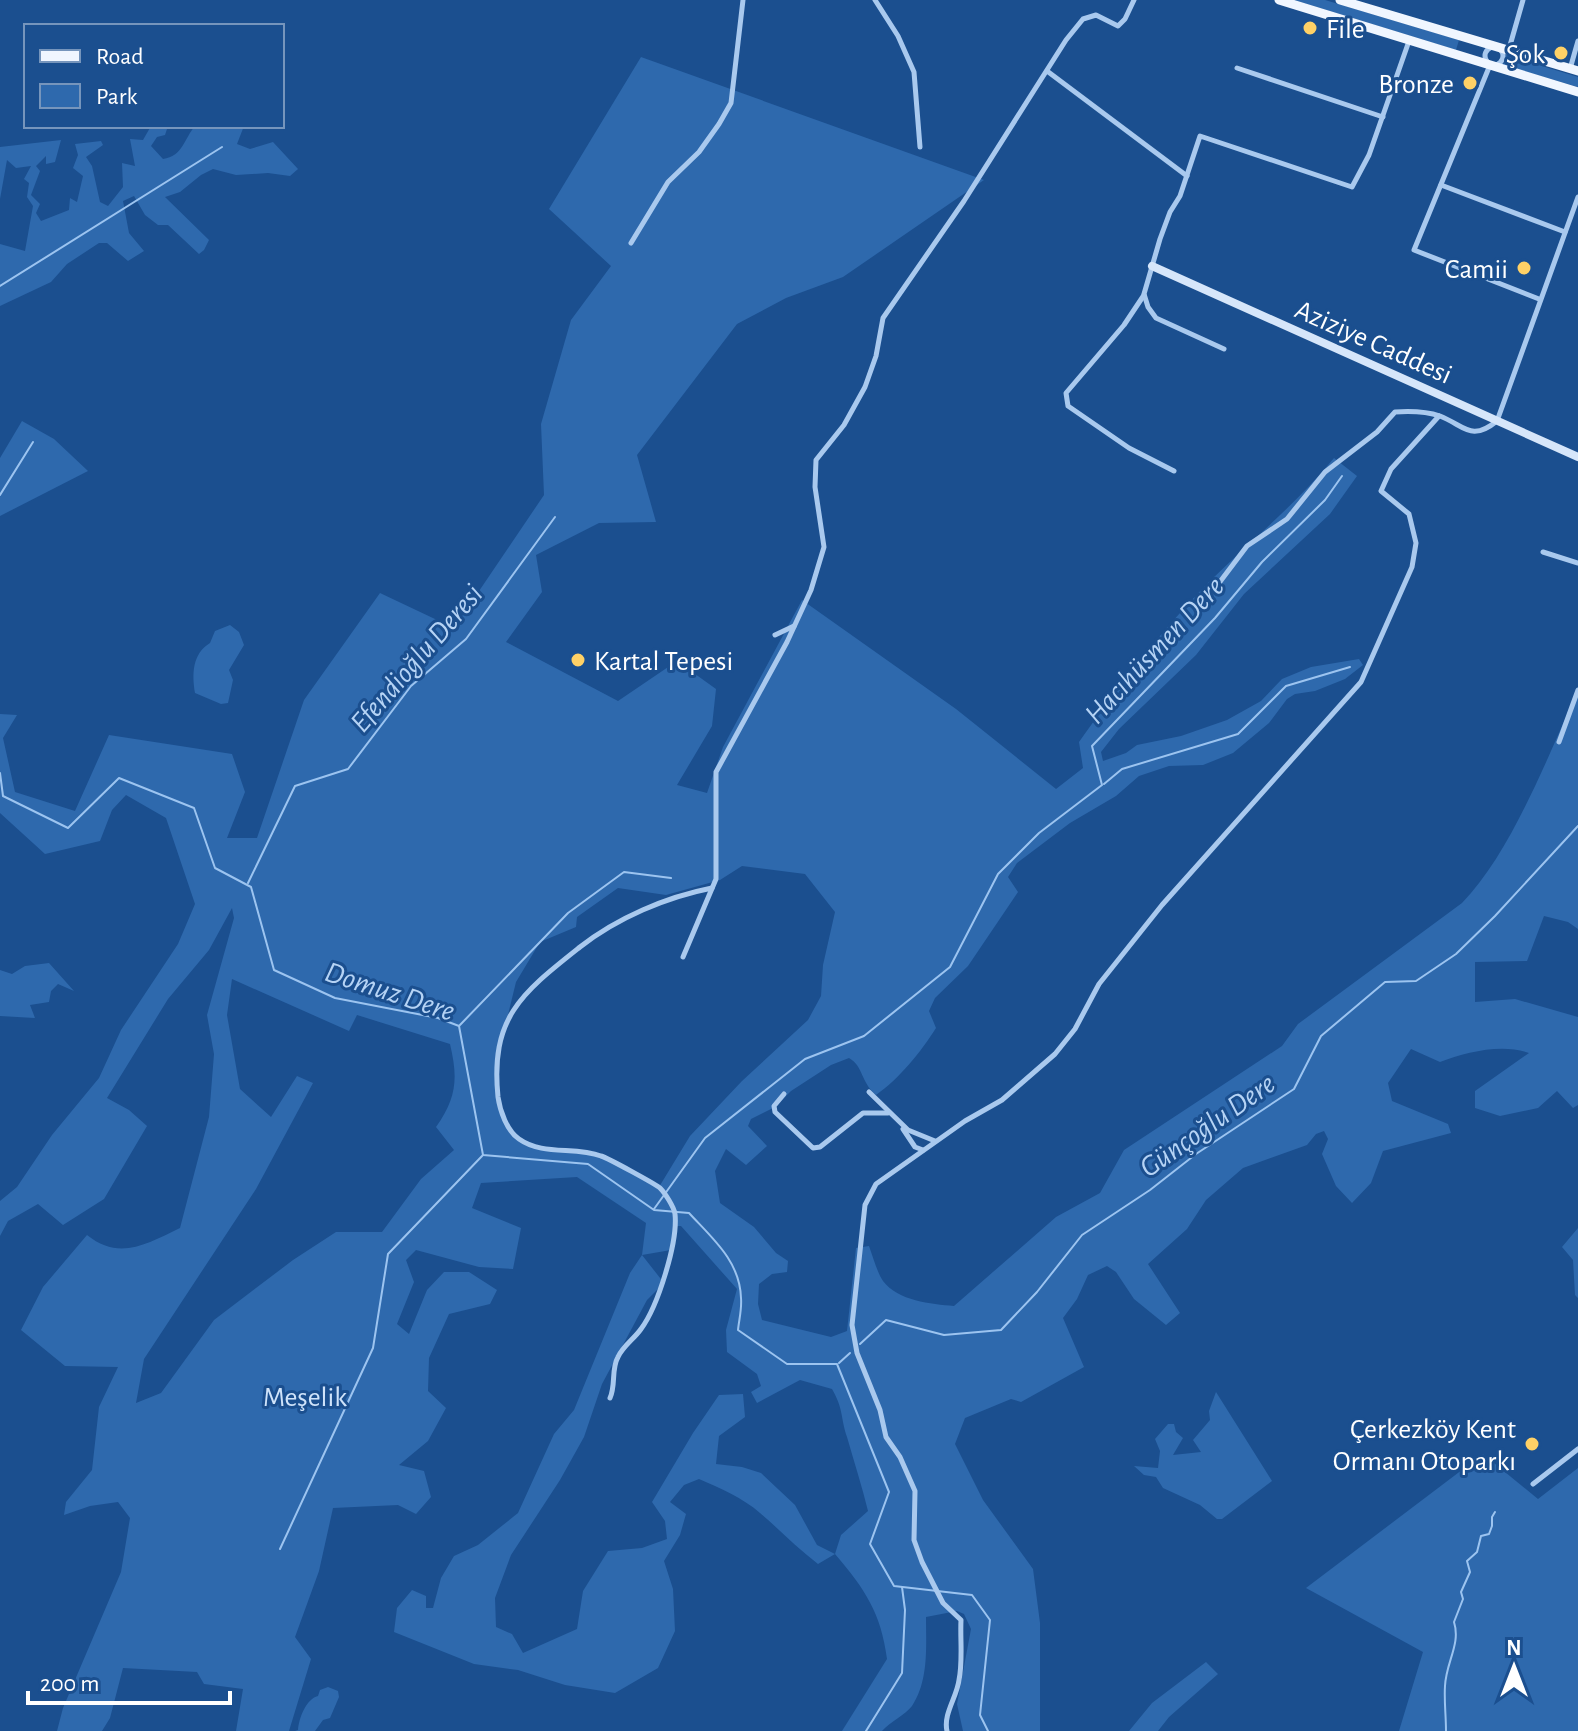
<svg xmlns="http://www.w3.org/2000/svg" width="1578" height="1731" font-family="'Alegreya Sans',sans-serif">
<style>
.green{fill:#2e69ad;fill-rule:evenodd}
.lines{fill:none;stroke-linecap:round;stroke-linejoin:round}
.stream{stroke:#9cc4f0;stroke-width:2}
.street{stroke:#a9c9ee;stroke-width:5}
.secondary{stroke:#d6e6fa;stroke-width:8}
.primary{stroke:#f0f6ff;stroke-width:9}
.poi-dot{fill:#ffd166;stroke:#1b4f8f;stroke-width:3}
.labels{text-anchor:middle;stroke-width:6;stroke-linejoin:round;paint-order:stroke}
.poi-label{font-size:28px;fill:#fff;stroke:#1b4f8f;text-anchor:end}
.street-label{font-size:28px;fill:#fff;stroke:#1b4f8f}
.park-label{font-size:28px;fill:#cfe3fa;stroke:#1b4f8f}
.water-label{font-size:30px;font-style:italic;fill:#b5d3f5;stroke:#1b4f8f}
</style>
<rect width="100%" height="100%" fill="#1b4f8f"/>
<g class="green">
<polygon points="1294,0 1325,0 1459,40 1456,50"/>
<polygon points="1506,55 1578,77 1578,87 1503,65"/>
<path d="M641 57 984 180 843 277 786 298 737 324 637 455 656 522 599 523 536 555 542 592 506 642 618 701 677 661 716 689 712 726 677 785 707 793 723 747 802 600 956 709 1056 789 1083 768 1079 742C1118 687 1164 627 1211 580 1253 539 1297 503 1334 458L1357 476 1330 514 1244 594 1196 655 1119 729 1101 752 1103 761 1126 753 1137 745 1181 736 1227 720 1261 701 1282 679 1311 667 1359 659 1363 665 1345 679 1315 691 1295 694 1287 699 1269 723 1233 753 1203 765 1169 766 1139 776 1116 796 1070 823 1017 863 1008 877 1018 892 968 966 935 998 929 1011 936 1028C921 1052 899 1079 876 1095 860 1081 864 1067 849 1058L831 1065 791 1091 775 1107 751 1119 748 1126 767 1146 746 1165 726 1149 715 1171 720 1203 754 1227 776 1253 788 1261 787 1272 772 1274 759 1284 758 1304 762 1320 831 1337 847 1331 856 1248 869 1246C873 1257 877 1272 883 1281 898 1301 931 1304 954 1306L1056 1217 1100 1193 1124 1150 1282 1046 1298 1024 1462 903C1511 853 1548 756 1578 690V929L1568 922 1544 916 1527 961 1475 962V1002L1515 999 1578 1017V1105L1573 1108 1557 1091 1538 1108 1500 1116 1475 1108V1091L1529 1053C1502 1043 1466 1052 1440 1062L1411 1049 1388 1083 1392 1101 1448 1124 1451 1133 1383 1151 1371 1183 1352 1203 1336 1186 1322 1154 1328 1139 1324 1131 1316 1134 1307 1145 1243 1168 1206 1200 1187 1229 1148 1264 1180 1313 1166 1325 1134 1299 1116 1272 1107 1266 1088 1275 1077 1299 1063 1318 1084 1367 1021 1402 1011 1399 965 1418 955 1444 983 1500 1033 1569 1040 1623V1731H963L957 1704 971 1629 964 1614 957 1611 926 1617C926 1646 929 1680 912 1706 905 1715 890 1722 882 1731H842L887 1659C881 1613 865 1589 835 1554L818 1564C797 1548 780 1530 760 1513 743 1498 720 1488 699 1479L684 1485 670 1502 686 1514 680 1535 664 1561 673 1589 675 1631 658 1668 615 1693 565 1685 518 1670 474 1664 394 1632 397 1608 412 1590 426 1596V1608H433L441 1578 454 1556 478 1545 518 1513 554 1434 574 1410 630 1273 642 1255 646 1223 577 1177 481 1183 472 1208 521 1228 513 1269 479 1267 416 1250 406 1260 414 1282 397 1324 409 1334 427 1290 444 1272H469L497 1290 490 1304 449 1314 429 1358 428 1391 446 1408 428 1441 399 1465 424 1471 431 1497 416 1514 398 1505 333 1508 319 1571 295 1637 311 1659 289 1731H236L243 1689 204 1684 197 1672 123 1668 110 1718 102 1731H57L63 1708 121 1572 130 1518 118 1502 90 1506 64 1515 66 1502 92 1470 99 1407 118 1367 65 1366 21 1330 43 1287 87 1235C119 1261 147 1244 180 1228L209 1117 214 1054 207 1015 234 918 232 908 209 950 168 999 107 1098 129 1110 147 1126 104 1199 63 1225 38 1204 8 1221 0 1236V1201L17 1187 52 1135 99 1078 121 1030 178 944 195 904 166 818 126 795 112 810 100 841 45 854 0 813V714L17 715 3 738 15 792 75 811 109 735 232 754 245 792 227 838H257L304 700 380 593 454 628 544 495 541 424 571 320 611 266 549 209ZM742 866 805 874 835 912 823 965 821 996 808 1020 742 1081 690 1136 659 1187 600 1155 544 1149 511 1134 499 1106 495 1068 516 982 540 942 576 927 577 917 618 888 666 895 720 880ZM232 979 349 1031 357 1015 450 1044C458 1078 457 1097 436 1127L454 1150 421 1179 382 1232H336L293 1260 214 1320 161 1393 136 1403 144 1359 256 1189 313 1083 297 1076 271 1117 240 1089 227 1015ZM674 1226H681L737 1289 726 1330 727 1352 757 1374 761 1386 751 1392 757 1403 800 1380 832 1389C844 1410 840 1416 847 1437 854 1462 862 1486 868 1511L841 1535 835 1554 817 1545 795 1505 761 1473 742 1467 716 1464 719 1436 745 1417 743 1394 719 1395 693 1433 652 1502 665 1521 667 1539 642 1548 608 1551 583 1591 577 1629 523 1653 512 1634 496 1627 495 1598 511 1555 560 1480 584 1437 602 1384 647 1300 664 1283 642 1255 671 1250Z"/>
<path d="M151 126H168L165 135 157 137 151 146 163 159C183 156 184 139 195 126H244L237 144 250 149 273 142 298 169 290 176 268 173 236 175 213 169 201 175 180 192 165 197 209 240 204 250 199 254 168 225H158L145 215 134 196 123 201 129 233 144 251 128 261 107 243H99L67 264 51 282 0 306V244L25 251 33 206 27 197 29 183 24 179 31 166 16 168 7 160 0 199V147L61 140 55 162 46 164V156L36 166 40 171 31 195 40 204 36 213 41 221 69 210 70 198 77 202 83 176 73 168 78 155 75 144 101 141 103 145 86 157 92 166 100 202 108 206 123 187 122 163 135 166 130 139 143 140Z"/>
<polygon points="22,421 54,439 88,471 0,516 0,458"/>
<path d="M230 625 239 632 244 645 229 670 233 680 228 703 221 704 195 693C192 674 192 654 210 643L215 631Z"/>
<polygon points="49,963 74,991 58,984 51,991 49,1002 30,1005 35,1018 0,1016 0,970 12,974 25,966"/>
<polygon points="1578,1228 1578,1298 1575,1295 1573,1260 1562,1247"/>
<polygon points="1216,1392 1272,1481 1222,1519 1217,1519 1200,1505 1163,1488 1156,1477 1144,1475 1134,1466 1158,1468 1160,1451 1155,1439 1168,1424 1174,1424 1176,1432 1183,1438 1173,1455 1201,1452 1193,1440 1210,1420 1209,1411"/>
<polygon points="1483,1454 1538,1499 1578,1468 1578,1731 1399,1731 1423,1652 1306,1588"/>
<polygon points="1206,1662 1218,1674 1169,1717 1158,1731 1129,1731 1152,1703"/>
<path d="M328 1687 338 1691 339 1697 330 1718 323 1720 315 1731H295L298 1730C299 1718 306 1699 318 1696L320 1690Z"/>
</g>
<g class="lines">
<g class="stream">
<polyline points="0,286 222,147"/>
<polyline points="0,495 33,442"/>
<path d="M0 773 3 796 68 828 119 778 194 808 215 868 251 887 274 970 335 998 438 1018 459 1026 483 1155 588 1164 654 1210 689 1213C712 1238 740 1261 741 1298 742 1309 739 1320 738 1330L787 1364H837L889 1492 870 1544 894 1586 972 1595 990 1620 980 1715 988 1731"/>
<polyline points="1104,784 1122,769 1238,734 1286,686 1350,667"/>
<polyline points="248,883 295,786 348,769 411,686 466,639 555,517"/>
<polyline points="459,1026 568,913 624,872 671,878"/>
<polyline points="654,1209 705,1138 805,1059 864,1036 950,967 998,874 1039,833 1102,785 1092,746 1215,618 1262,562 1325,500 1342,476"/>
<polyline points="860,1344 886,1320 944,1335 1001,1330 1037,1292 1082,1235 1150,1190 1196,1154 1294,1089 1321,1036 1385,982 1416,981 1456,954 1495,916 1578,826"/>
<polyline points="839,1363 850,1353"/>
<polyline points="280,1549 373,1348 388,1254 483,1155"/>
<polyline points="866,1731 902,1673 905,1610 902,1587"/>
<path d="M1446 1731C1446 1715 1444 1701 1445 1686 1446 1662 1461 1644 1454 1622L1463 1599 1461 1592 1470 1572 1467 1561 1477 1552 1481 1536 1489 1534 1492 1526V1517L1495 1512"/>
</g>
<g class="street">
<polyline points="875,0 898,36 914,72 920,147"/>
<circle cx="1494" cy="56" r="9"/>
<polyline points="1509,49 1523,0"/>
<polyline points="1490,65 1414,250 1539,299"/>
<polyline points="1237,68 1383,117"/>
<polyline points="1570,69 1578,41"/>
<polyline points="1047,71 1187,176"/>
<polyline points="1441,185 1565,232"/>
<polyline points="631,243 668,182 699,152 719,124 731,103 743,0"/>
<polyline points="1144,295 1124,325 1066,393 1068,406 1129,448 1174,471"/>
<polyline points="1224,349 1156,318 1148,307 1144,294 1160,239 1170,212 1180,196 1200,136 1352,187 1369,155 1409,41"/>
<polyline points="1543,552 1578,563"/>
<path d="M1213 591 1247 546 1287 519 1325 472 1377 432 1395 412C1410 411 1425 411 1440 416 1465 426 1471 442 1497 421L1578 197"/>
<polyline points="775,635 794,626"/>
<polyline points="1559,742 1578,690"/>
<polyline points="683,957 716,879 716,772 787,642 811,590 824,547 815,487 816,460 844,425 865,387 876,356 883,318 964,201 1066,40 1083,19 1096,15 1118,26 1125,19 1134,0"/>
<polyline points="869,1092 908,1130 935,1141"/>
<polyline points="784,1094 774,1106 775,1112 813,1148 820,1147 863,1113 888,1113"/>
<polyline points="903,1129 915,1147 923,1150"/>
<path d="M610 1398C616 1385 611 1369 618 1357 623 1346 634 1339 641 1329 658 1306 678 1242 675 1214 674 1207 665 1193 660 1188 657 1185 608 1158 601 1156 575 1146 543 1156 519 1139 507 1131 500 1111 498 1097 490 1017 522 993 580 947 617 918 666 897 712 888"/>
<polyline points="1533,1484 1578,1449"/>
<path d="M947 1731C943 1714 957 1697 959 1680 963 1661 960 1639 961 1620L943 1603 922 1562 914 1540 915 1491 900 1457 886 1437 880 1410 857 1353 852 1325 865 1205 876 1184 965 1121 1002 1100 1055 1054 1075 1029 1099 984 1162 905 1361 682 1412 567 1416 543 1409 514 1381 491 1391 469 1439 416"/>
</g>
<polyline class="secondary" points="1152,266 1578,457"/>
<g class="primary">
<polyline points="1279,0 1578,92"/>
<polyline points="1340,0 1578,71"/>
</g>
</g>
<g class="poi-dot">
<circle cx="1310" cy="28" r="8"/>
<circle cx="1561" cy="53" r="8"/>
<circle cx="1470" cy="83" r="8"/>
<circle cx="1524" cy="268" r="8"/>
<circle cx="578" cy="660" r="8"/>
<circle cx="1532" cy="1444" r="8"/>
</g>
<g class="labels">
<g class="poi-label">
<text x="1326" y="38" text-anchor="start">File</text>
<text x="1545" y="63">Şok</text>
<text x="1454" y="93">Bronze</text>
<text x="1508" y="278">Camii</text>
<text x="594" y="670" text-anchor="start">Kartal Tepesi</text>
<text x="1516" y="1438">Çerkezköy Kent<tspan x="1516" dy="32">Ormanı Otoparkı</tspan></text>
</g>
<g class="street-label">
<text transform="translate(1374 341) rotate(24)" y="10">Aziziye Caddesi</text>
</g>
<g class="park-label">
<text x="305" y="1406">Meşelik</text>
</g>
<g class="water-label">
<text transform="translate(1154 650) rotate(-47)" y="10">Hacıhüsmen Dere</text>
<text transform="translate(416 658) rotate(-49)" y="10">Efendioğlu Deresi</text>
<text transform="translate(390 991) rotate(18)" y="10">Domuz Dere</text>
<text transform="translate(1207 1125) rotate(-35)" y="10">Günçoğlu Dere</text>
</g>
</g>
<rect x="24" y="24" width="260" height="104" fill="#1b4f8f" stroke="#7695bc" stroke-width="2"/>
<rect x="40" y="50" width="40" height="12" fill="#f0f6ff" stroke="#7695bc" stroke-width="2"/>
<text x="96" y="64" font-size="24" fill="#ffffff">Road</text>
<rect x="40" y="84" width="40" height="24" fill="#2e69ad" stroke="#7695bc" stroke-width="2"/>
<text x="96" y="104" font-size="24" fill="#ffffff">Park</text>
<g transform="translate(1514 1667)" stroke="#1b4f8f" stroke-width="6" paint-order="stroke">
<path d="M0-6L14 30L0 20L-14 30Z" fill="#ffffff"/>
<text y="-12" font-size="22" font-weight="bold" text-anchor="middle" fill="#ffffff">N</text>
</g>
<path d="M28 1691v12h202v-12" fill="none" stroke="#ffffff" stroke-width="4"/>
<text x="40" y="1691" font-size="24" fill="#ffffff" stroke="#1b4f8f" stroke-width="6" paint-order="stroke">200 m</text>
</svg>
